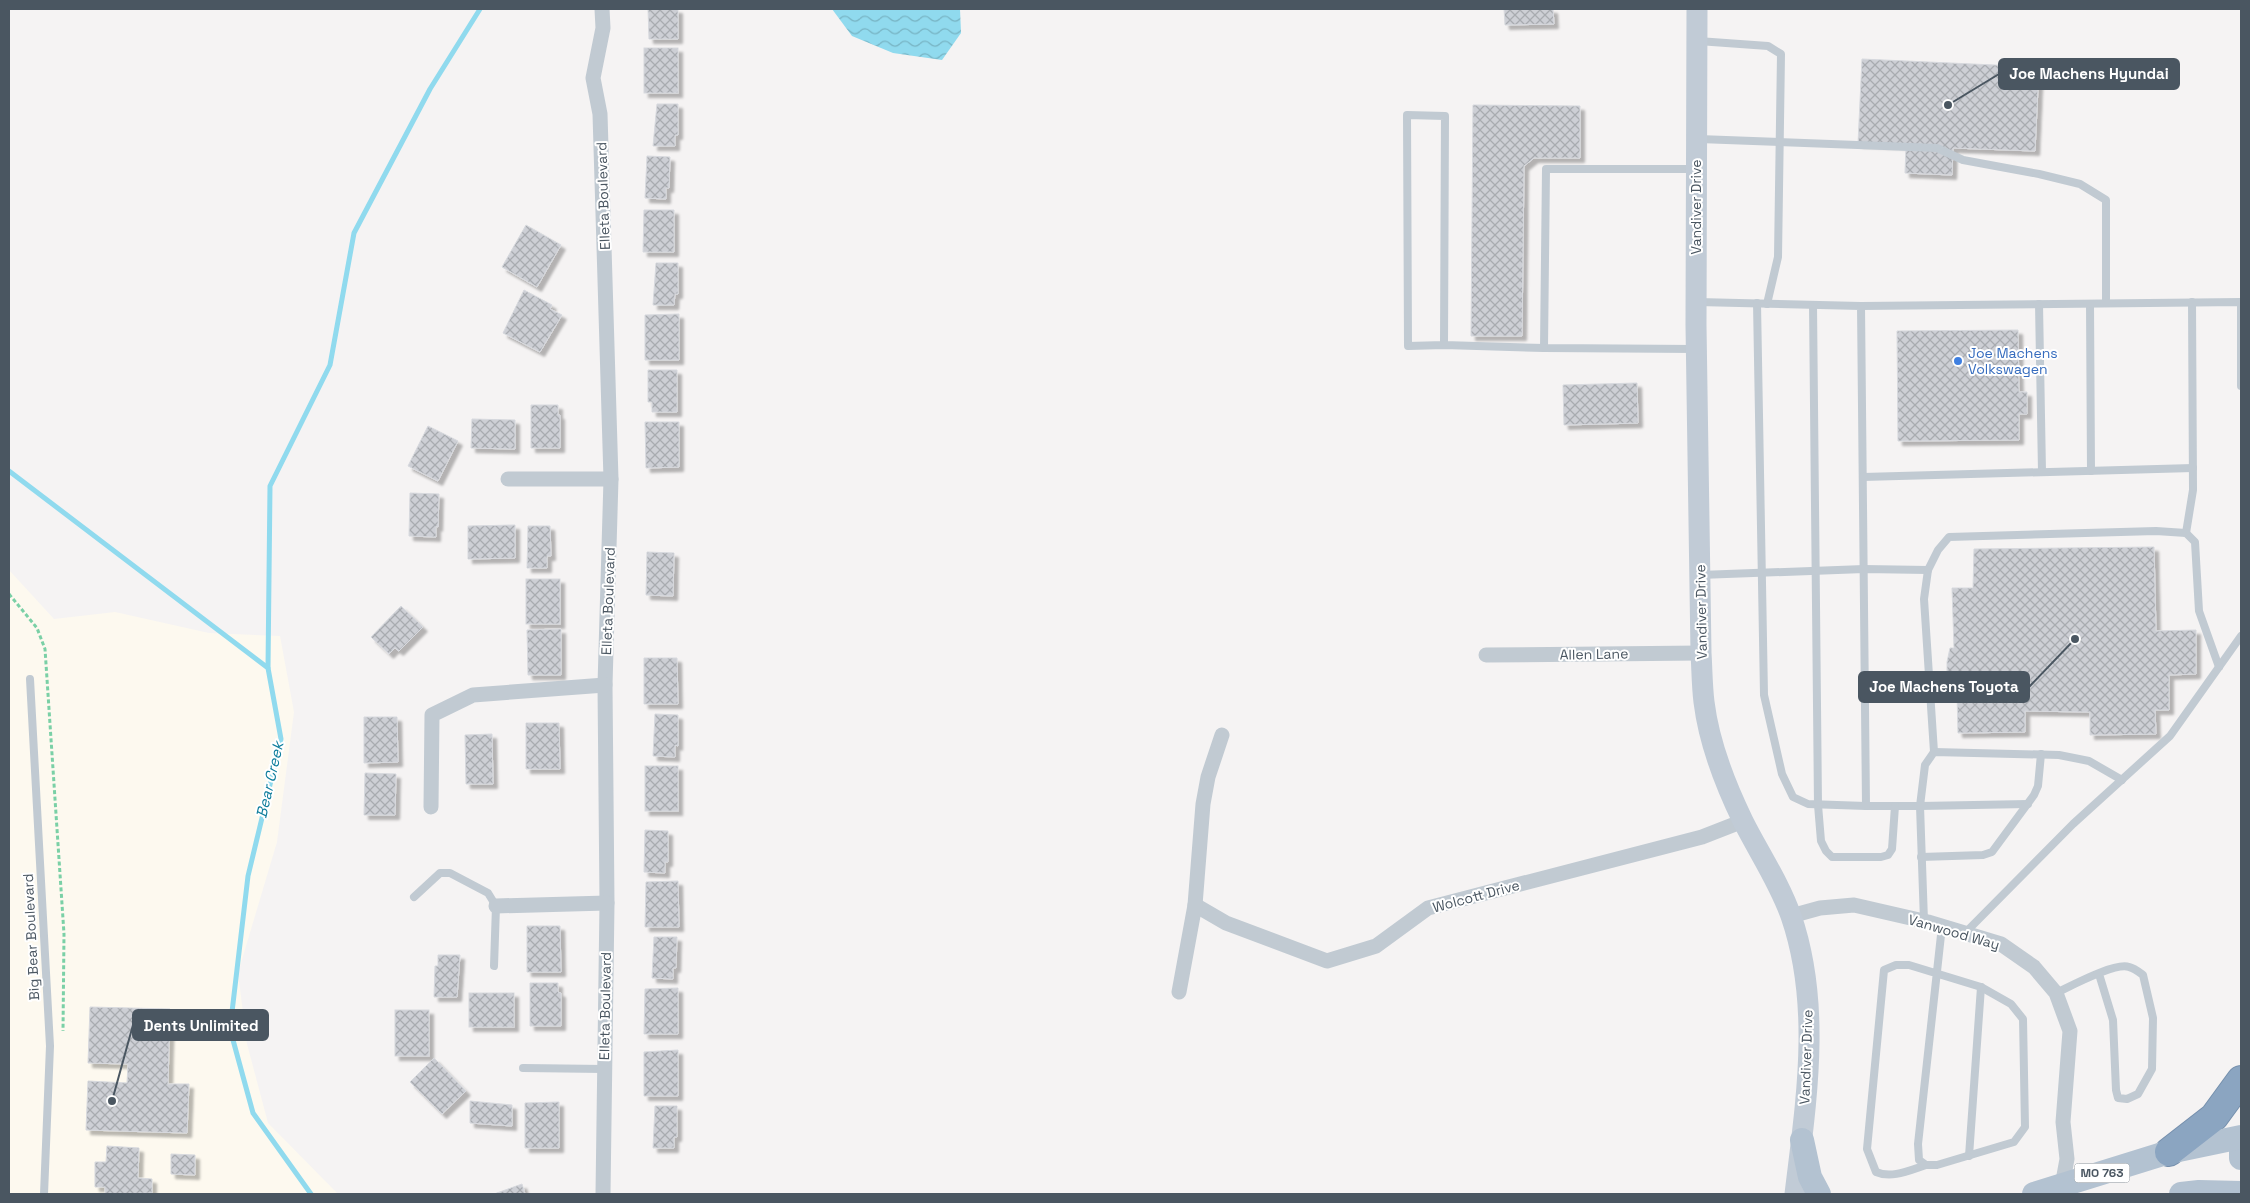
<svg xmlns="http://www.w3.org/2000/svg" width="2250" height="1203" font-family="'Space Grotesk',sans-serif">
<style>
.commercial{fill:#fdf9ef}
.water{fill:url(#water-waves)}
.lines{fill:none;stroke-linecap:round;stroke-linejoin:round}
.stream{stroke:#90daee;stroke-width:5}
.building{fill:url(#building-cross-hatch);stroke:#d7d9de;filter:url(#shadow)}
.highway-casing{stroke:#7690ad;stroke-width:30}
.path{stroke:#7ad0a6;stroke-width:3;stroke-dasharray:4 2.5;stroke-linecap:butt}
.lane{stroke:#c1cad2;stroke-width:8}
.street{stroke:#c1cad2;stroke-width:15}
.secondary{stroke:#c1cbd6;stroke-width:21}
.primary{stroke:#b3c2d1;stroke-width:24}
.highway{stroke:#8ba5c1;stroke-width:28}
.shop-dot{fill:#3f7fe0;stroke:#fff;stroke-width:2}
.labels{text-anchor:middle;stroke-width:4;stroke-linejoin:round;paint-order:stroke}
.shield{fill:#fff;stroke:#808990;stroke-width:1}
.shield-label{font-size:12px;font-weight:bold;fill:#4a5661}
.street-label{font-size:14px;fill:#4a5661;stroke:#fff}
.shop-label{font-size:14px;fill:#366cbe;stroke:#fff;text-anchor:start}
.water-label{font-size:15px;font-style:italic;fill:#0c7c9b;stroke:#fff}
.leader{fill:none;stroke:#4a5661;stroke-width:2}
.callout-dot{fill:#4a5661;stroke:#fff;stroke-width:2}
.callout{fill:#4a5661;stroke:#4a5661;stroke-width:2}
.callout-label{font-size:15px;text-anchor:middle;font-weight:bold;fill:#fff}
</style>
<defs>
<pattern id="water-waves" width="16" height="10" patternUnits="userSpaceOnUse" patternTransform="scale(1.25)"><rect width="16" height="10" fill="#90daee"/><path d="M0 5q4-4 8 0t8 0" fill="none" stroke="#78b4c4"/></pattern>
<pattern id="building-cross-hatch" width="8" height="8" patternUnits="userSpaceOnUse" patternTransform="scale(1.25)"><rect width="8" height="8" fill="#cdcfd5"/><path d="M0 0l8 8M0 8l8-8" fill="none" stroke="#a8abb0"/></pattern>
<filter id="shadow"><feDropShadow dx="4.5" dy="4.5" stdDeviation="1" flood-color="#0004"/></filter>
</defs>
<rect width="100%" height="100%" fill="#f5f3f3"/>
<polygon class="commercial" points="9,570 54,619 115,612 209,633 280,636 294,712 277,842 238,973 247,1044 268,1123 338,1194 9,1194"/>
<polygon class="water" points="832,9 960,9 961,33 942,60 893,53 852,36"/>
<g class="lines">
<g class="stream">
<polyline points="9,471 268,668 281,739 248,876 230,1029 253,1113 311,1194"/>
<polyline points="268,668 270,486 330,365 354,233 430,89 480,9"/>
</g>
</g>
<g class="building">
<polygon points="648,9 678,9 678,39 649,39"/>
<polygon points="1504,9 1553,9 1554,24 1505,25"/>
<rect x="644" y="48" width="34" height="45"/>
<polygon points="1862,59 2039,67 2035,151 1953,148 1952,175 1905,173 1906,145 1858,143"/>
<polygon points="657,104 678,104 678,135 675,135 675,146 653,146"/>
<polygon points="1473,105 1580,106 1580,158 1534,158 1524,166 1522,336 1471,336"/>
<polygon points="647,156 670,157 669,188 666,188 666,199 645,198"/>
<polygon points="644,210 674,210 674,252 643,252"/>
<polygon points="526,225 561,245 537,287 502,267"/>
<polygon points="656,263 678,263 678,294 675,294 674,305 653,305"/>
<polygon points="524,290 552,305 550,309 562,315 540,352 503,333"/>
<polygon points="679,314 679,360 645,360 645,315"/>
<polygon points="2018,330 2019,392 2027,392 2027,414 2019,414 2019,440 1898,441 1897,331"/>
<polygon points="648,370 677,370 677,412 652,412 652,402 648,402"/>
<polygon points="1637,383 1638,423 1564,425 1563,385"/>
<polygon points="531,405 558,405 558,415 560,415 560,448 531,448"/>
<polygon points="472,419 515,420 515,449 471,448"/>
<polygon points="645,422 679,422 679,467 646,468"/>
<polygon points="428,426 458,441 438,481 408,466"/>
<polygon points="410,493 439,494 438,527 436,526 436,537 409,536"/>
<polygon points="515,525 515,558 468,559 468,526"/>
<polygon points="528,526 550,526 551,556 547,556 547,568 527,568"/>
<polygon points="2154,547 2156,631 2196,630 2196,674 2169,675 2169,710 2155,710 2156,734 2090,735 2090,712 2025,711 2025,732 1958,733 1957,695 1951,695 1947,682 1947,662 1950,648 1954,648 1952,588 1973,588 1974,549"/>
<polygon points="647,552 674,553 673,596 646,595"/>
<rect x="526" y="579" width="34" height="45"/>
<polygon points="401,606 423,627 399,651 395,648 389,654 371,637"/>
<polygon points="561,629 561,675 528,675 527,630"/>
<polygon points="644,658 677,658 678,704 644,704"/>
<polygon points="655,714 678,715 678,746 675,745 675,757 653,756"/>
<polygon points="364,717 397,717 398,762 364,763"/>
<polygon points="526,723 559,723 560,769 526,769"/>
<polygon points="492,734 493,784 466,784 465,735"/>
<rect x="645" y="766" width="33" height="45"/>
<polygon points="365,773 396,774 395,815 364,815"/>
<polygon points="645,830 668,831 668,862 665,862 665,873 644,872"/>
<polygon points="678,881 679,927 645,927 646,882"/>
<polygon points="527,926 560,926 561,972 527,972"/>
<polygon points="654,937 677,937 676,968 673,968 673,979 652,978"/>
<polygon points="438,955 460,955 457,997 434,997 435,966 438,966"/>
<polygon points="530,983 558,983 558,992 561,993 561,1026 530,1026"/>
<polygon points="678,988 678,1034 644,1034 645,989"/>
<rect x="469" y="993" width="45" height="34"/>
<polygon points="90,1007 170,1009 168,1084 189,1084 187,1133 86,1130 88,1081 127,1083 128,1064 88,1063"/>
<rect x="395" y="1010" width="34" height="46"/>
<polygon points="678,1050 678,1096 644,1096 644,1052"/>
<polygon points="434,1058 466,1091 442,1114 410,1082"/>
<polygon points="470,1101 512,1105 512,1126 470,1123"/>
<polygon points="559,1102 559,1148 525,1148 525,1103"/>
<polygon points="655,1106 677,1106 677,1137 674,1137 674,1148 653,1148"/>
<polygon points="107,1146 139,1148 138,1178 152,1179 152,1193 105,1194 105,1187 95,1187 95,1162 106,1162"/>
<polygon points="171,1154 195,1155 195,1175 171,1174"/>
<polygon points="522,1184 525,1194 494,1194"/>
</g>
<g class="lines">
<g class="highway-casing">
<polyline id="highway" points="2169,1152 2214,1117 2241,1080"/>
</g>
<polyline class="path" points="9,594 37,628 45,649 64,934 63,1031"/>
<g class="lane">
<polyline points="1698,41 1768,46 1781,54 1778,257 1767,304"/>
<polyline points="1699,139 1937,148 1963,160 2039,174 2080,184 2106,200 2106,303"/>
<polyline points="1695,169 1546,169 1544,348 1696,349"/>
<polyline points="1698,302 1861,306 1866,806 1920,806 1924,921"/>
<polyline points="1757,303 1764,695 1782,774 1793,797 1808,804 1866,806"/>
<polyline points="2039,304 2042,472"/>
<polyline points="2090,304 2091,471"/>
<polyline points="1813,305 1818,805 1821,841 1826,851 1832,857 1881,857 1888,855 1892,849 1895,806"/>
<polyline points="1861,306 2241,302 2241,386"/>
<polyline points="1444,345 1408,346 1407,115 1445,116 1444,345 1544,348"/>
<polyline points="1863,477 2193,468"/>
<polyline points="2186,533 2193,490 2192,302"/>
<polyline points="1700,575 1864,569 1928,570"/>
<polyline points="30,679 50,1046 44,1194"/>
<polyline points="1934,752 1924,599 1928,570 1938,550 1949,537 2156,531 2186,533 2195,542 2199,611 2219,667"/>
<polyline points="2028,804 1920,806 1925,765 1934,752 2059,755 2089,761 2122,780"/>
<polyline points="1921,857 1983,855 1992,852 2034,795 2038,786 2041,754"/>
<polyline points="414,897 440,873 450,873 488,893 496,906 494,966"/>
<polyline points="1966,932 2073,824 2170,736 2241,636"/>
<path d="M2056 993C2071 986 2115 962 2129 967 2134 968 2139 972 2143 975L2153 1018 2152 1069 2138 1094 2127 1099 2118 1098 2116 1090 2113 1020 2099 974"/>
<polyline points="523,1068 604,1069"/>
<polyline points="1969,1156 1981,987"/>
<path d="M1926 1165C1910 1170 1892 1179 1876 1172L1867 1149 1884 970 1896 965H1909L1981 987 2011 1004 2023 1019 2025 1127 2014 1142 1937 1165H1926L1919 1160 1918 1144 1942 926"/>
</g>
<g class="street">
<polyline points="602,9 603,28 593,78 600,114 611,479 605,685 607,903 603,1194"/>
<polyline points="508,479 611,479"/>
<polyline points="1486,655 1701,653"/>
<polyline points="431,807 432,715 473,695 605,685"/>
<polyline points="1195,905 1226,923 1327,961 1376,946 1428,908 1702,837 1743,821"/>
<polyline points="496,906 607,903"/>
<polyline points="1791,916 1820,908 1854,905 1928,922 2001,944 2034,967 2056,993 2070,1031 2063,1122 2067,1159 2062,1186"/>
<polyline points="1179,992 1195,905 1203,804 1208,777 1222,735"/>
</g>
<path class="secondary" d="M1697 9 1696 325 1701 653C1702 669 1702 686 1704 702 1709 743 1725 784 1743 821 1759 853 1779 882 1791 916 1822 1006 1806 1102 1795 1194"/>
<g class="primary">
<polyline points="1802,1140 1810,1177 1819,1194"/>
<polyline points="2241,1147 2241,1158"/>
<polyline points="2034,1194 2169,1152 2241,1137"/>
<polyline points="2181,1194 2199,1192 2241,1193"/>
</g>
<use href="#highway" class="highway"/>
</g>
<circle class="shop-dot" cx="1958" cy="361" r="5"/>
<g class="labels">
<rect class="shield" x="2074.5" y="1163.5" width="55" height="19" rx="4"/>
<g class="shield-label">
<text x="2102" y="1177">MO 763</text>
</g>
<g class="street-label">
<text transform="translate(603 196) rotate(-92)" y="5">Elleta Boulevard</text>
<text transform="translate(1696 207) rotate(-90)" y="5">Vandiver Drive</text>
<text transform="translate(608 601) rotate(-88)" y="5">Elleta Boulevard</text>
<text transform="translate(1701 612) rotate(-91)" y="5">Vandiver Drive</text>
<text transform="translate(1594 654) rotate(-1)" y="5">Allen Lane</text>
<text transform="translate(1476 896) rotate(-15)" y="5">Wolcott Drive</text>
<text transform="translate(1954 932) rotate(16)" y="5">Vanwood Way</text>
<text transform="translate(31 937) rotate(-93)" y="5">Big Bear Boulevard</text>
<text transform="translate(605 1006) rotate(-89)" y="5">Elleta Boulevard</text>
<text transform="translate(1806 1057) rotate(-88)" y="5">Vandiver Drive</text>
</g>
<g class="shop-label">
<text x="1968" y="358">Joe Machens<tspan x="1968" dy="16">Volkswagen</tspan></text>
</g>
<g class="water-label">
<text transform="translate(270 780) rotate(-77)" y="5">Bear Creek</text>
</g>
</g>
<path class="leader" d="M1948 105L1999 74M2075 639L2029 687M112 1101L133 1025"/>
<g class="callout-dot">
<circle cx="1948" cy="105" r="5"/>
<circle cx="2075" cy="639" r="5"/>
<circle cx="112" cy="1101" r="5"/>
</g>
<g class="callout">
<rect x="1999" y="59" width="180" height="30" rx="5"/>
<rect x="1859" y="672" width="170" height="30" rx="5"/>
<rect x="133" y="1010" width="135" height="30" rx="5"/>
</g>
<g class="callout-label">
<text x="2089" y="79">Joe Machens Hyundai</text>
<text x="1944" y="692">Joe Machens Toyota</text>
<text x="201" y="1031">Dents Unlimited</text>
</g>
<rect width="2250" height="1203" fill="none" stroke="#4a5661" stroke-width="20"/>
</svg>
